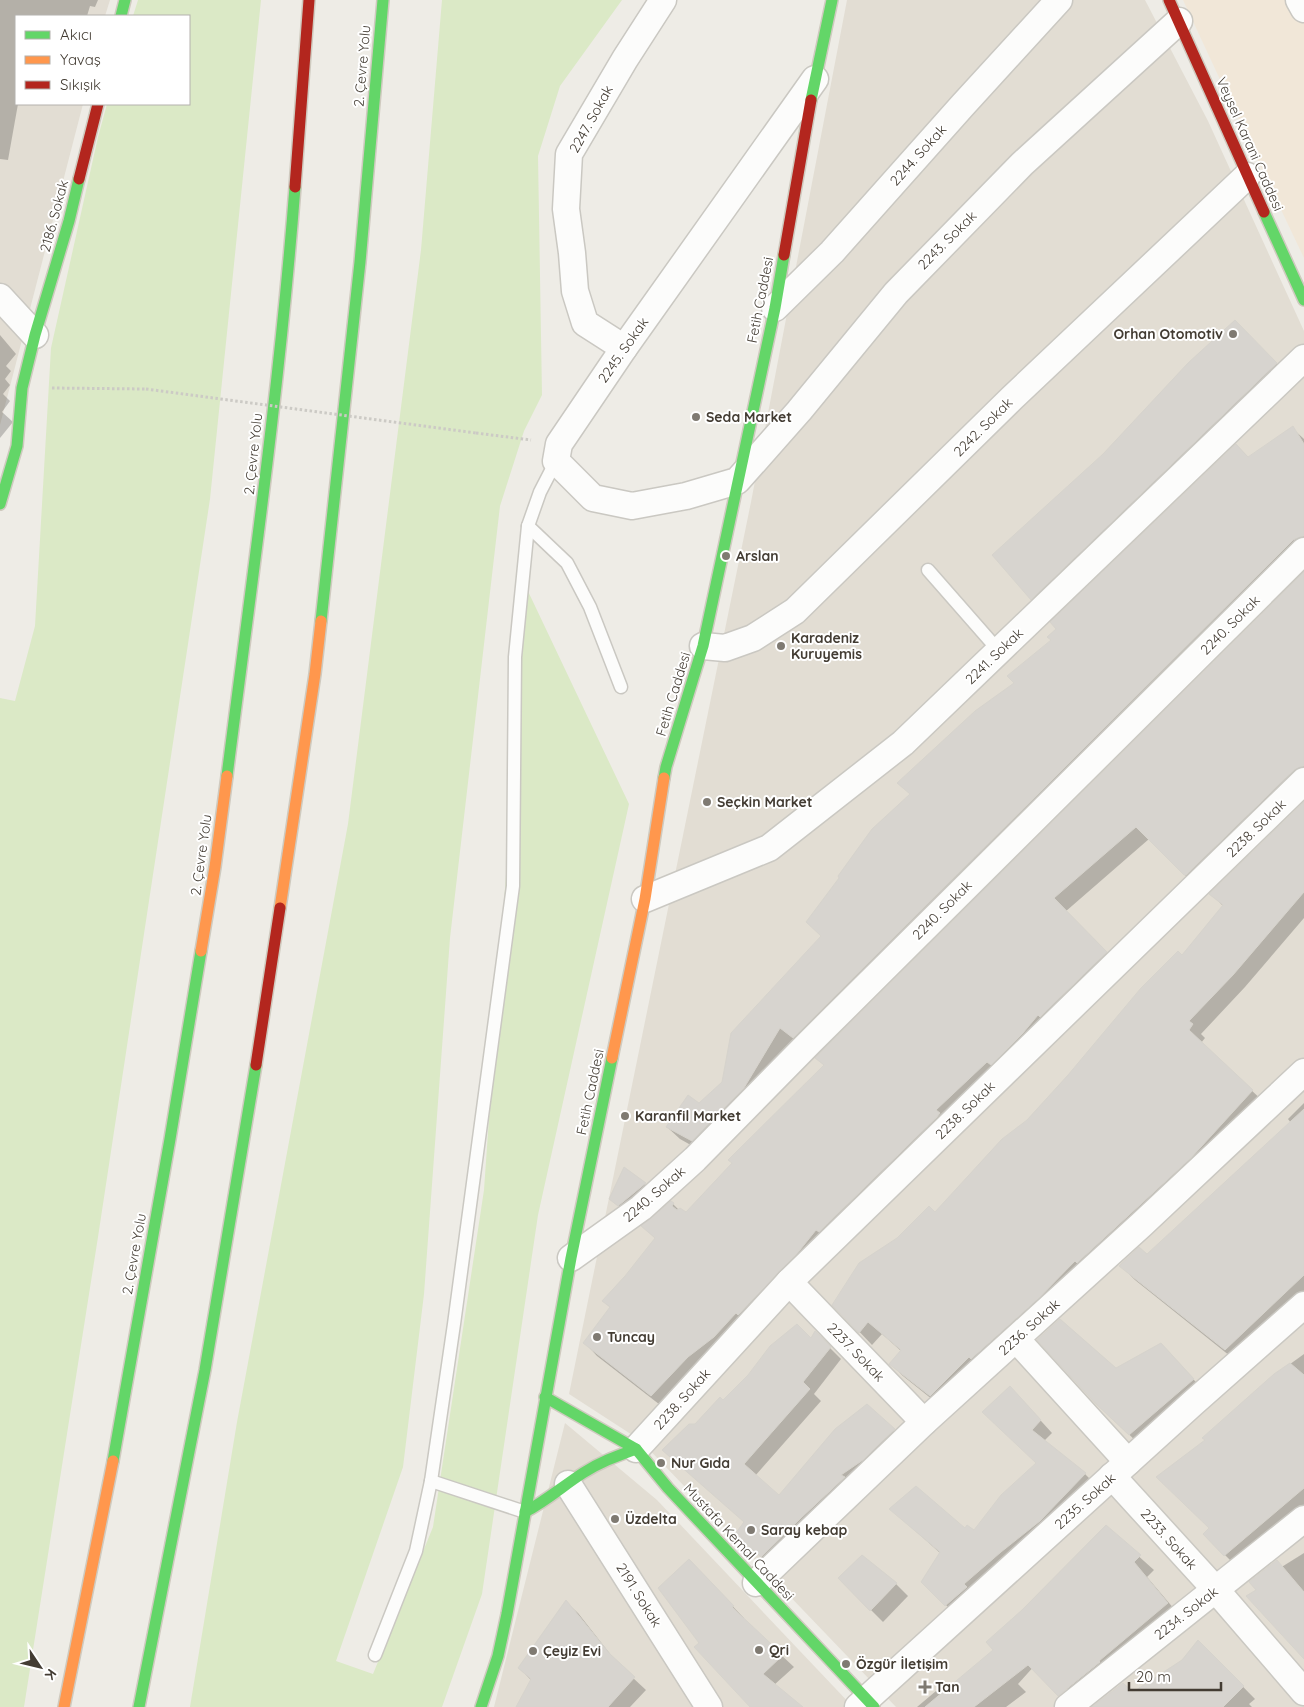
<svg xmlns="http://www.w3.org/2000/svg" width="1304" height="1707" font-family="Quicksand,sans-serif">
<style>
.residential{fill:#e2ddd3}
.commercial{fill:#f1e7d8}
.green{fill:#dbe9c6}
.shadow{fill:#0003}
.building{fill:#d7d4cf;stroke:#d6d3cc}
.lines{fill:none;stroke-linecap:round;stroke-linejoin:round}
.lane-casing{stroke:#cac8c2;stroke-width:15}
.street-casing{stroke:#cac8c2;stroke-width:29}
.fast-casing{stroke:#cfcabf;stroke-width:14}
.slow-casing{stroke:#cfcabf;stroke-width:14}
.jam-casing{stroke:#cfcabf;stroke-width:14}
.path{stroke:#cccac5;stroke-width:3;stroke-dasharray:2.5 2.5;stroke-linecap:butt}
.lane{stroke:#fcfcfb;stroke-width:12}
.street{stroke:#fcfcfb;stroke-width:26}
.fast{stroke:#63d668;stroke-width:11}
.slow{stroke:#ff974d;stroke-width:11}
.jam{stroke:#b3261e;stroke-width:11}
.path-bridge{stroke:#cccac5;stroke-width:3;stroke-dasharray:2.5 2.5;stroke-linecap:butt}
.poi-dot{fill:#7f7a72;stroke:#fff;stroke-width:2}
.labels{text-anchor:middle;stroke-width:4;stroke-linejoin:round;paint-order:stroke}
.street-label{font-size:14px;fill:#433c33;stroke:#fff}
.poi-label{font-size:14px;font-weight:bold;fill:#433c33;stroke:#fff;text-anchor:start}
</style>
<rect width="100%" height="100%" fill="#eeece6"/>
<g class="residential">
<polygon points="0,0 110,0 105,16 16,16 16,104 83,104 0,425"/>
<polygon points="847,0 1145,0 1208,121 1304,331 1304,1707 896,1707 640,1440 569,1394 751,502"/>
<polygon points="565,1423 657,1500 853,1707 494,1707"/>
</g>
<polygon class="commercial" points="1183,0 1304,0 1304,258 1265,176"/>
<g class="green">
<polygon points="138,0 261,0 210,499 98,1237 24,1707 0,1707 0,698 15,701 35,626 51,348 98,137 107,104 189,104 189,16 133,16"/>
<polygon points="442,0 622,0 560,86 538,156 542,395 524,431 500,506 450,938 424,1294 403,1467 336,1661 373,1674 433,1527 484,1190 526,587 629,804 538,1215 482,1594 442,1707 190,1707 237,1422 348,824 421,250"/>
</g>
<g class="shadow">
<polygon points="0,0 98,0 95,7 90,6 87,16 16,16 16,104 18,104 8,160 0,159"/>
<polygon points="1235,321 1288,376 1043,611 1032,599 1104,455"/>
<polygon points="0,335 16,354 6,366 11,371 5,379 10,385 3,394 10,401 2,412 13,422 0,438"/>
<polygon points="1292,428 1304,439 1304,556 806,1050 794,1039 756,1101 705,1153 680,1139 667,1127 699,1105 724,1083 823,936 911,795 1016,683 1052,640 1236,445 1249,458"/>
<polygon points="1304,586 1304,785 1197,887 1149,839 1065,912 1118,965 664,1408 597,1356 585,1343 611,1308 603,1301 626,1277 656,1239 643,1226 673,1204 679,1210 686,1214 825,1066 817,1058"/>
<polygon points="1304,804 1304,918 1245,987 1201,1034 1205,1038 1201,1043 1265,1103 943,1408 903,1376 891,1364 901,1351 882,1334 872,1345 833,1304 935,1214 1028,1121 1182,957 1223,906 1211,894"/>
<polygon points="1304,1103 1304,1303 1240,1364 1135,1280 1121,1266 1147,1256 1291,1123 1288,1119"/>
<polygon points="625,1169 651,1189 624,1211 617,1204"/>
<polygon points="815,1333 841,1359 814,1394 821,1401 755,1476 780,1497 866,1406 905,1442 773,1568 748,1545 745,1523 695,1425 724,1402 811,1340"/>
<polygon points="1304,1354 1304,1511 1237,1567 1225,1555 1211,1529 1207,1440 1275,1375"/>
<polygon points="1173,1357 1205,1392 1142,1447 1110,1416 1116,1370"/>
<polygon points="1022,1400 1052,1433 1044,1441 1085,1474 1097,1486 958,1617 922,1581 940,1553 891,1509 974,1532 1037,1463"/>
<polygon points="1106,1527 1154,1570 1147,1577 1181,1617 1083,1701 1036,1664 1018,1684 1026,1692 1006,1707 917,1707 936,1691 941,1695 995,1650 1023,1611"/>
<polygon points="1304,1553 1304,1657 1253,1585"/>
<polygon points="689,1561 744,1618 743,1619 794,1667 774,1685 801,1707 752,1707 701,1644"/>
<polygon points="896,1584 908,1596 883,1622 871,1610"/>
<polygon points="566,1602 578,1613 618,1664 646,1690 630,1707 517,1707 532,1681 519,1668"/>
<polygon points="1198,1641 1255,1699 1249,1704 1252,1707 1095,1707 1133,1693 1182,1661"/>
</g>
<g class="building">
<polygon points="1235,320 1277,363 1031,600 992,555 1103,454 1188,363"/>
<polygon points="1293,426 1304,444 1304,536 1300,537 1293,540 793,1038 780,1028 744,1088 692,1141 666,1127 688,1095 699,1103 722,1082 731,1033 821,936 806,922 839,878 838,876 872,829 910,794 897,783 975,711 1014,683 1007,676 1051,640 1047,637 1056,629 1050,622 1236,444 1248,457"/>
<polygon points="1304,572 1304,766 1300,767 1294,770 1186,875 1184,875 1136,827 1054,898 1107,952 1040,1017 1038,1015 1023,1033 991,1065 987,1062 936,1110 940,1113 937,1117 819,1232 816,1230 796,1255 738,1315 736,1313 714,1337 688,1357 651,1396 583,1343 610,1307 602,1301 625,1276 655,1238 641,1226 671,1201 674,1203 672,1206 677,1210 680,1208 686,1212 732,1163 728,1160 824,1065 815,1058"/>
<polygon points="1304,802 1304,892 1233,975 1189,1021 1193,1024 1189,1030 1253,1090 1191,1158 1077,1263 1075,1261 1038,1299 971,1359 969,1357 930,1396 889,1364 901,1350 868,1322 859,1333 832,1305 859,1263 897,1238 929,1206 935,1212 1002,1139 1027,1120 1068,1075 1141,988 1178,951 1182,955 1223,905 1209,894"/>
<polygon points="1304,1109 1304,1275 1225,1350 1119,1266 1139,1247 1147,1254"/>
<polygon points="624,1167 646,1183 618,1206 609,1199"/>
<polygon points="1060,1319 1116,1368 1161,1343 1194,1379 1129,1435 1096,1404 1037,1340"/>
<polygon points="797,1324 811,1338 815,1331 831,1347 803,1382 810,1389 744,1464 779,1495 835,1429 867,1404 895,1429 863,1460 841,1475 845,1477 800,1519 761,1557 735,1534 744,1522 662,1450 689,1424 695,1424 720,1397 723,1400 748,1375 770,1346"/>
<polygon points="1290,1363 1304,1375 1304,1488 1224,1556 1203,1534 1209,1528 1156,1477 1205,1440 1202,1438 1274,1374"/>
<polygon points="1010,1386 1041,1420 1032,1430 1086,1473 1040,1521 1001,1552 964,1584 967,1587 945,1606 921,1582 940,1552 889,1509 916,1486 965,1528 967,1525 974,1530 1001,1495 1036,1463 982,1412"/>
<polygon points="1106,1525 1141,1555 1134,1562 1168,1603 1099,1661 1100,1662 1058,1696 1028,1665 974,1707 925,1707 993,1650 986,1642 1022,1610"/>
<polygon points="862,1555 897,1583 870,1611 838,1578"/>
<polygon points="689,1559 734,1606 732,1607 783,1655 763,1674 803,1707 750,1707 694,1647 699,1643 658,1588"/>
<polygon points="1277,1560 1304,1592 1304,1659 1246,1596 1256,1590 1249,1582"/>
<polygon points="566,1600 610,1654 635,1677 608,1707 516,1707 531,1679 518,1668"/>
<polygon points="1198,1640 1244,1686 1223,1707 1092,1707 1123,1683 1133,1692 1182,1660"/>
</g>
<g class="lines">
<g class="lane-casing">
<g id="lane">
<polyline points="528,526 567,563 590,607 621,687"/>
<polyline points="928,570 999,651"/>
<polyline points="431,1481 525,1512"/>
<polyline points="375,1655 416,1551 431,1481 454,1324 513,886 515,657 528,526 540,492 556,461"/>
</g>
</g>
<g class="street-casing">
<g id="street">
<polyline points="1299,0 1304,9"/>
<polyline points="815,79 624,348 559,444 556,461 593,498 632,506 686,496 737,481 799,411 896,293 1022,164 1179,21"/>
<polyline points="0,297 35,335"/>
<polyline points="775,308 832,252 962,106 1059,0"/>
<polyline points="624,348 585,323 575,291 572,253 566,209 569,154 625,59 663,0"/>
<polyline points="703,646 725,648 753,638 795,611 1012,398 1247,176"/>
<polyline points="645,899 769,848 903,743 1304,358"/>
<polyline points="571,1258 641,1208 695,1159 809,1043 1304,551"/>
<polyline points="789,1282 924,1422"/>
<polyline points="1016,1339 1128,1462"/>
<polyline points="636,1449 789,1282 1304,781"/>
<polyline points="1112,1476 1216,1590 1304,1692"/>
<polyline points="568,1484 709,1707"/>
<polyline points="756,1583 924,1422 1141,1225 1304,1072"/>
<polyline points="858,1707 1193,1403 1304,1305"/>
<polyline points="1068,1707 1304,1519"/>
</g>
</g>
<g class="fast-casing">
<g id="fast">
<polyline points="121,16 125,0"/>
<polyline points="811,100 832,0"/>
<polyline points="1264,212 1304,300"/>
<polyline points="0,504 17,446 22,388 35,335 69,221 79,179"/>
<polyline points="321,621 360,262 383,0"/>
<path d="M227 776C252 580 280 384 295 187"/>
<polyline points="664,778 666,767 703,646 775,308 784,255"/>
<polyline points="545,1397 636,1449 668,1488 874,1707"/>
<polyline points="113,1461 170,1139 201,951"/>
<path d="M525 1512C546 1501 563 1486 583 1473 600 1462 617 1456 636 1449"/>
<polyline points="139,1707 205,1370 256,1065"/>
<polyline points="481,1707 498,1656 507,1614 571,1258 612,1058"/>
</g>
</g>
<g class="slow-casing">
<g id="slow">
<polyline points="280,908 315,674 321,621"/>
<polyline points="201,951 215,867 227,776"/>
<polyline points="612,1058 645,899 664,778"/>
<polyline points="64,1707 113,1461"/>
</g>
</g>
<g class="jam-casing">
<g id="jam">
<polyline points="1169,0 1264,212"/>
<polyline points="79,179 98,104"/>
<polyline points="295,187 309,0"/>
<polyline points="784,255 811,100"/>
<polyline points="256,1065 280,908"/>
</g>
</g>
<g class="path">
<polyline points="52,388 146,389"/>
<polyline points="476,433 531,440"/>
</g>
<use href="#lane" class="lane"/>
<use href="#street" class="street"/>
<use href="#fast" class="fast"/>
<use href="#slow" class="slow"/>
<use href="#jam" class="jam"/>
<polyline class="path-bridge" points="146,389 476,433"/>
</g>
<g class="poi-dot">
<circle cx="1233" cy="334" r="5"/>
<circle cx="696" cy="417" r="5"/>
<circle cx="726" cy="556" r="5"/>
<circle cx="781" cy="646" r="5"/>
<circle cx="707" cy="802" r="5"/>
<circle cx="625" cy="1116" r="5"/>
<circle cx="597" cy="1337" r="5"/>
<circle cx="661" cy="1463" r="5"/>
<circle cx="615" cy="1519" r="5"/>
<circle cx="751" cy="1530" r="5"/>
<circle cx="759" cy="1650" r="5"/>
<circle cx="533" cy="1651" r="5"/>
<circle cx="846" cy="1664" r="5"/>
<path d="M922.5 1679.5h5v5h5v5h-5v5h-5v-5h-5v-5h5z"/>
</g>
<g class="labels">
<g class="street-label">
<text transform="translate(362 66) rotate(-85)" y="5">2. Çevre Yolu</text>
<text transform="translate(591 119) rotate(-61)" y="5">2247. Sokak</text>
<text transform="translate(1250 144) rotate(66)" y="5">Veysel Karani Caddesi</text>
<text transform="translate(918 155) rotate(-48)" y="5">2244. Sokak</text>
<text transform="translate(54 216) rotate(-75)" y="5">2186. Sokak</text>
<text transform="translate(947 240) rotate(-45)" y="5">2243. Sokak</text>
<text transform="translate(760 300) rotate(-79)" y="5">Fetih Caddesi</text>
<text transform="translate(623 350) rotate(-55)" y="5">2245. Sokak</text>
<text transform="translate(983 427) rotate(-45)" y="5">2242. Sokak</text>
<text transform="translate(253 454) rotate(-84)" y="5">2. Çevre Yolu</text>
<text transform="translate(1230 625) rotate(-45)" y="5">2240. Sokak</text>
<text transform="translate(994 656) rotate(-44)" y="5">2241. Sokak</text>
<text transform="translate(673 694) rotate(-73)" y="5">Fetih Caddesi</text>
<text transform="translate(1256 828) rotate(-44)" y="5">2238. Sokak</text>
<text transform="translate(201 855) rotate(-82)" y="5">2. Çevre Yolu</text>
<text transform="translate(942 910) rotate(-45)" y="5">2240. Sokak</text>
<text transform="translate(590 1092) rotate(-78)" y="5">Fetih Caddesi</text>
<text transform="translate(965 1110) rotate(-44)" y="5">2238. Sokak</text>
<text transform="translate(654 1194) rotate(-41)" y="5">2240. Sokak</text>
<text transform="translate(134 1254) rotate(-80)" y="5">2. Çevre Yolu</text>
<text transform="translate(1029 1327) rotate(-42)" y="5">2236. Sokak</text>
<text transform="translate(856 1352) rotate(46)" y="5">2237. Sokak</text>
<text transform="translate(682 1399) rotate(-48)" y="5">2238. Sokak</text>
<text transform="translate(1085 1501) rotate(-42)" y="5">2235. Sokak</text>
<text transform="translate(1169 1539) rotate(48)" y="5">2233. Sokak</text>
<text transform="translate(739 1542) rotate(47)" y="5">Mustafa Kemal Caddesi</text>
<text transform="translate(639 1595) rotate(58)" y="5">2191. Sokak</text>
<text transform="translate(1186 1613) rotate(-38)" y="5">2234. Sokak</text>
</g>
<g class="poi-label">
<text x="1223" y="339" text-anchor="end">Orhan Otomotiv</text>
<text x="706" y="422">Seda Market</text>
<text x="736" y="561">Arslan</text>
<text x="791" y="643">Karadeniz<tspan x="791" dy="16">Kuruyemis</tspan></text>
<text x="717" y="807">Seçkin Market</text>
<text x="635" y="1121">Karanfil Market</text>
<text x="607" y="1342">Tuncay</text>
<text x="671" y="1468">Nur Gıda</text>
<text x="625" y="1524">Üzdelta</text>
<text x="761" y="1535">Saray kebap</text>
<text x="769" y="1655">Qri</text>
<text x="543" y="1656">Çeyiz Evi</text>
<text x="856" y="1669">Özgür İletişim</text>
<text x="935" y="1692">Tan</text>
</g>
</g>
<rect x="15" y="15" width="175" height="90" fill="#ffffff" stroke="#b4b1ad"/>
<rect x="25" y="31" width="25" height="8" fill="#63d668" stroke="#b4b1ad"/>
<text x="60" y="40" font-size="15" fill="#433c33">Akıcı</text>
<rect x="25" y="56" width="25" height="8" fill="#ff974d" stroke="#b4b1ad"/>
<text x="60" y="65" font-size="15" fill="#433c33">Yavaş</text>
<rect x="25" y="81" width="25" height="8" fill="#b3261e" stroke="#b4b1ad"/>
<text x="60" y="90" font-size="15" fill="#433c33">Sıkışık</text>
<g transform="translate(40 1667) rotate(125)" stroke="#ffffff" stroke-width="4" paint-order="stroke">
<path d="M0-4L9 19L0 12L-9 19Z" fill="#433c33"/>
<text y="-8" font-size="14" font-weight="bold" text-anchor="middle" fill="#433c33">K</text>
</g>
<path d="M1129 1682v8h92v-8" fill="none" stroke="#433c33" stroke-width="2.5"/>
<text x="1136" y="1682" font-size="15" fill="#433c33" stroke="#ffffff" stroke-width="4" paint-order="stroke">20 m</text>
</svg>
